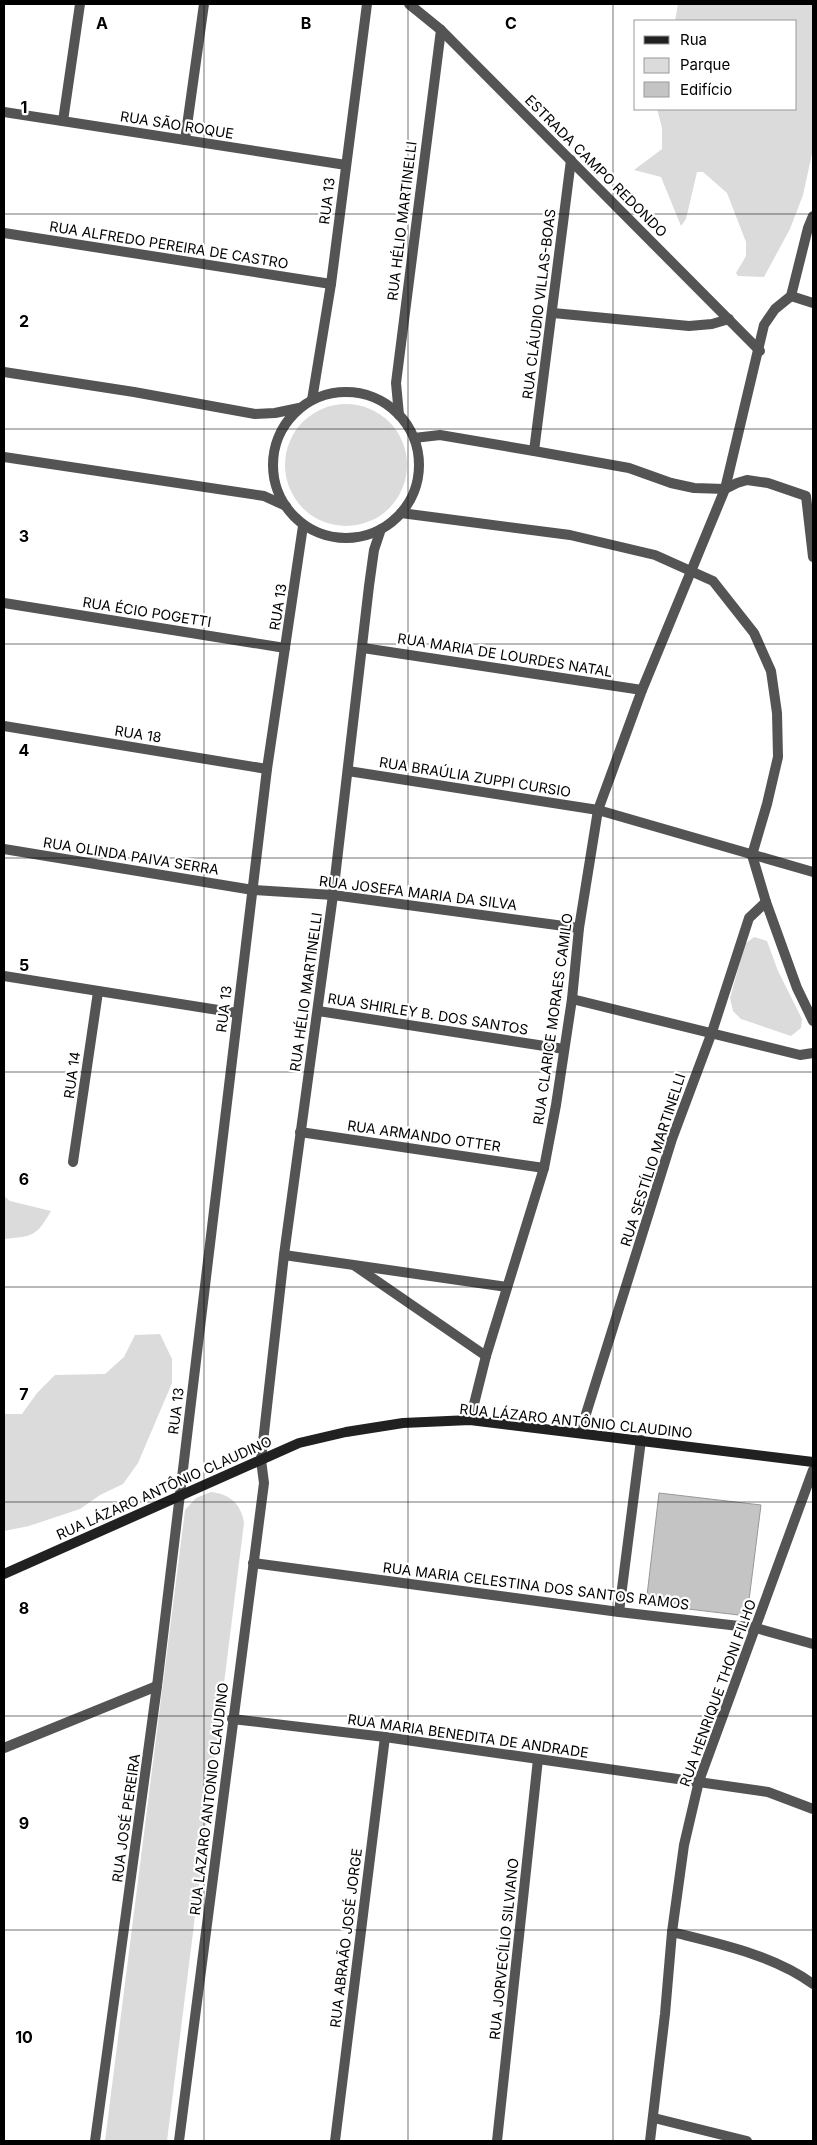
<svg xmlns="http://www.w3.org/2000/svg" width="817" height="2145" font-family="Inter,sans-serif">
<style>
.green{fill:#dbdbdb}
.building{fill:#c4c4c4;stroke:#989898}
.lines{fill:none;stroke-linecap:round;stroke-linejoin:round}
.minor{stroke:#545454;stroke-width:10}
.secondary{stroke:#212121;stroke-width:10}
.grid{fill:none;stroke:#000;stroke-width:1;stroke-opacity:0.55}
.labels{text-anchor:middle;stroke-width:4.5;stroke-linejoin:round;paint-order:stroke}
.street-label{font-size:14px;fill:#000;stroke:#fff}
.grid-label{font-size:16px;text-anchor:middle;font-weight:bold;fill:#000;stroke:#fff;stroke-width:4.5;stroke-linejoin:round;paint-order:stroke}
</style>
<rect width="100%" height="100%" fill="#fff"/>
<g class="green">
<polygon points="678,4 813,4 813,149 803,195 790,229 764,277 738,276 736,273 746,256 746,242 727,193 703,172 697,172 686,219 681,226 661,177 634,170 662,149 662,128 657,109 796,109 796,21 675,21"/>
<circle cx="346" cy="465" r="61"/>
<polygon points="754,937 767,941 778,971 802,1019 801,1028 791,1036 741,1019 733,1011 730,998 745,944"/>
<path d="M4 1196 10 1201 51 1211C36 1237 33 1236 4 1239Z"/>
<polygon points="160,1334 172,1359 172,1383 138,1463 123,1484 100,1495 80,1509 29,1526 4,1531 4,1414 22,1414 37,1393 55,1375 105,1374 124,1357 135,1335"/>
<path d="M211 1492C230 1494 241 1504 244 1523L167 2141H105L185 1510 196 1498Z"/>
</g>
<polygon class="building" points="659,1493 761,1505 747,1616 646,1604"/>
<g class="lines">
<g class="minor">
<polyline points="409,4 441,30 760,351"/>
<polyline points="4,112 346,165"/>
<polyline points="63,121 80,4"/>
<polyline points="185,140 204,4"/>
<polyline points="4,233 331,284"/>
<polyline points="791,296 813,303"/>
<polyline points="553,313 689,326 712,324 729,319"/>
<polyline points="4,372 134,392 255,414 275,413 299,408"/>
<circle cx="346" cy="465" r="73"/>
<polyline points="312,400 331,284 367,4"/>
<polyline points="399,415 396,383 441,30"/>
<polyline points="414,438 440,435 534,451 629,468 671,483 694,488 725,489 737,483 747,480 768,483 806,496 813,557"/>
<polyline points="534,451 571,160"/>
<polyline points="4,457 264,496 286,506"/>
<polyline points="401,513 570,535 655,555 713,581 754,633 771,671 777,713 778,757 767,804 752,855 766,902 797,988 813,1021"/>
<polyline points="4,603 285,648"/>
<polyline points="363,648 642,690"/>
<polyline points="4,726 267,769"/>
<polyline points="348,771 598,810 813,872"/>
<polyline points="4,849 253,890 333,895 579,928"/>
<polyline points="4,976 237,1013"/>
<polyline points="572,999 800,1055 813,1053"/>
<polyline points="318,1011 564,1049"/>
<polyline points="300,1132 544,1168"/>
<polyline points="73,1162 98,992"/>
<polyline points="284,1255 507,1287"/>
<polyline points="355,1266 486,1356"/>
<polyline points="470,1420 486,1356 544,1168 556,1105 572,999 579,928 598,810 642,690 725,489 764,325 775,309 791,296 808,228 813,216"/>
<polyline points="580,1433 672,1139 712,1032 749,918 766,902"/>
<polyline points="253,1563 619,1612 756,1628 813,1644"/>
<polyline points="619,1612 641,1440"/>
<polyline points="232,1719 385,1737 768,1792 813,1809"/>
<polyline points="4,1748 157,1686"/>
<path d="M672 1932C720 1944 773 1955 813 1984"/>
<polyline points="654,2118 747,2141"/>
<polyline points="95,2141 157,1686 267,769 303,526"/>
<polyline points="179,2141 264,1483 261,1460 284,1255 333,895 369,586 374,550 381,529"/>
<polyline points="335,2141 385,1737"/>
<polyline points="497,2141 538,1759"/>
<polyline points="650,2141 665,2014 672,1932 684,1845 699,1781 813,1470"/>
</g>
<polyline class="secondary" points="4,1574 299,1443 346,1432 403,1423 470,1420 813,1462"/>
</g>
<path class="grid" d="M204 4V2141M408 4V2141M613 4V2141M4 214H813M4 429H813M4 644H813M4 858H813M4 1072H813M4 1287H813M4 1502H813M4 1716H813M4 1930H813"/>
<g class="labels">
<g class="street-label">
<text transform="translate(177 125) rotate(9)" y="5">RUA SÃO ROQUE</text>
<text transform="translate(596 166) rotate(45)" y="5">ESTRADA CAMPO REDONDO</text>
<text transform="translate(327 201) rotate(-83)" y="5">RUA 13</text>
<text transform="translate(402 221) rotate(-83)" y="5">RUA HÉLIO MARTINELLI</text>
<text transform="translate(169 245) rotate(9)" y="5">RUA ALFREDO PEREIRA DE CASTRO</text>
<text transform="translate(539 304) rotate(-83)" y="5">RUA CLÁUDIO VILLAS-BOAS</text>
<text transform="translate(278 607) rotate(-81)" y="5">RUA 13</text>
<text transform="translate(147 612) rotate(9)" y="5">RUA ÉCIO POGETTI</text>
<text transform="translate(505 655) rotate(9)" y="5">RUA MARIA DE LOURDES NATAL</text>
<text transform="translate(138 734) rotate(9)" y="5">RUA 18</text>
<text transform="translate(475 777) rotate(9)" y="5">RUA BRAÚLIA ZUPPI CURSIO</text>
<text transform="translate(131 856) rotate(9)" y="5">RUA OLINDA PAIVA SERRA</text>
<text transform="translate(418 893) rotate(7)" y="5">RUA JOSEFA MARIA DA SILVA</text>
<text transform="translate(306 992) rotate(-82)" y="5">RUA HÉLIO MARTINELLI</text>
<text transform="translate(224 1009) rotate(-83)" y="5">RUA 13</text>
<text transform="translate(428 1014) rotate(9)" y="5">RUA SHIRLEY B. DOS SANTOS</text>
<text transform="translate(553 1019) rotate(-82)" y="5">RUA CLARICE MORAES CAMILO</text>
<text transform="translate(72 1075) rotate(-82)" y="5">RUA 14</text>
<text transform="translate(424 1136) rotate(8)" y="5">RUA ARMANDO OTTER</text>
<text transform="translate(653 1160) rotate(-72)" y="5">RUA SESTÍLIO MARTINELLI</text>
<text transform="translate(176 1411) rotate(-83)" y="5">RUA 13</text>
<text transform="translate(576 1421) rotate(6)" y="5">RUA LÁZARO ANTÔNIO CLAUDINO</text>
<text transform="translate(164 1488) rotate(-24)" y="5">RUA LÁZARO ANTÔNIO CLAUDINO</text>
<text transform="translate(536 1586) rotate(7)" y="5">RUA MARIA CELESTINA DOS SANTOS RAMOS</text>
<text transform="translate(718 1693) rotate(-70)" y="5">RUA HENRIQUE THONI FILHO</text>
<text transform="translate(468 1736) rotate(8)" y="5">RUA MARIA BENEDITA DE ANDRADE</text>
<text transform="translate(209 1799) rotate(-83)" y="5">RUA LAZARO ANTONIO CLAUDINO</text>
<text transform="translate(126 1818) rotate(-82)" y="5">RUA JOSÉ PEREIRA</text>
<text transform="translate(346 1938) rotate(-83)" y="5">RUA ABRAÃO JOSÉ JORGE</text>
<text transform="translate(504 1949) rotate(-84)" y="5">RUA JORVECÍLIO SILVIANO</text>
</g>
</g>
<g class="grid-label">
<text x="102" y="29">A</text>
<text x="306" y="29">B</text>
<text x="511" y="29">C</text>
<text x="24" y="113">1</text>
<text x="24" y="327">2</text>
<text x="24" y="542">3</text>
<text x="24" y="756">4</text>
<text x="24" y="971">5</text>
<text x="24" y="1185">6</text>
<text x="24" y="1400">7</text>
<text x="24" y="1614">8</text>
<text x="24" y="1829">9</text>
<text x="24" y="2043">10</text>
</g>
<rect width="817" height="2145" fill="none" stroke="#000000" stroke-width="10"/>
<rect x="634" y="20" width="162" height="90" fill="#ffffff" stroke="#999999"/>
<rect x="644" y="36" width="25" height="8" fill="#212121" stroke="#999999"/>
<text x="680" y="45" font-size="15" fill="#000000">Rua</text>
<rect x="644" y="58" width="25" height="15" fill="#dbdbdb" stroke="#999999"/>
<text x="680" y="70" font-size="15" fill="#000000">Parque</text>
<rect x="644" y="82" width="25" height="15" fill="#c4c4c4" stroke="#999999"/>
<text x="680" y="95" font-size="15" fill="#000000">Edifício</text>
</svg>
